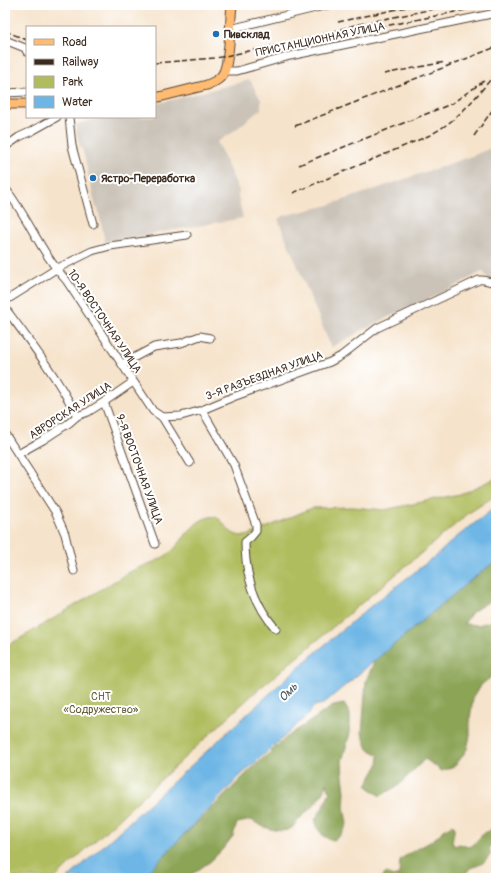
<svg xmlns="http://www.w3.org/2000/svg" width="501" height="883" font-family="Pangolin,sans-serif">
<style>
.industrial{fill:#cbc3b8}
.green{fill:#b0bd5f;stroke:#76743e}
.forest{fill:#8ca456;stroke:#64673a}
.water{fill:#6db6e5;stroke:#547082}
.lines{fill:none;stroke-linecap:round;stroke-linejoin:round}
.minor-casing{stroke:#574638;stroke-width:9}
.major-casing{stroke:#574638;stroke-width:11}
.minor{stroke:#fff;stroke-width:7}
.major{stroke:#ffbb71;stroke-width:9}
.rail{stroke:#3b2a1e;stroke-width:1.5;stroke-dasharray:6 3;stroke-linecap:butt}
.poi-dot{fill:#1f6fb2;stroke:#fff;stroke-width:1.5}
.labels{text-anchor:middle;stroke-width:4;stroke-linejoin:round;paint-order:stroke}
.poi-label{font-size:11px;font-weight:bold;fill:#3b2a1e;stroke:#fff;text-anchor:start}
.street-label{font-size:11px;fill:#3b2a1e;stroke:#fff}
.park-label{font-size:11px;fill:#645d35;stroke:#fff}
.water-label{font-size:12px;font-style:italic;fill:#4c5b64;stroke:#fff}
</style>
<rect width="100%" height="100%" fill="#fff"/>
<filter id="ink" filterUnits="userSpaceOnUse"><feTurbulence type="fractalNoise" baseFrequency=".025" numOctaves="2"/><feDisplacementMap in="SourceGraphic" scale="8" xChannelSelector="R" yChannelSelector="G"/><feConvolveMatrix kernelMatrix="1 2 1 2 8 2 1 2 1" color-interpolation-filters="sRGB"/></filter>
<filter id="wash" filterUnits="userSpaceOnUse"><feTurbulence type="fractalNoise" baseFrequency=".012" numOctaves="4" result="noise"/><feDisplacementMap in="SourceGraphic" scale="16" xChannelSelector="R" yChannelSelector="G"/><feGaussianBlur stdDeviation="0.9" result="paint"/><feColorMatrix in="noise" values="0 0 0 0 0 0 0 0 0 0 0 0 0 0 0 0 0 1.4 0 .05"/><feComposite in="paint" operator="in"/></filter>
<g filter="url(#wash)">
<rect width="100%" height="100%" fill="#f6e3cb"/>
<g class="industrial">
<polygon points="250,80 261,100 261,109 230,134 217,142 239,191 238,197 243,218 105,242 98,208 96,208 82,147 80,147 75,125 79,124 79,123 104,117 155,117 155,104"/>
<polygon points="496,146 496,278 489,281 483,271 440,294 390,316 331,347 278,219 283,216 329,205 472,156"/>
</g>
<path class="green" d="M494 479H496V495L469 513 253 694 55 878H5V647C47 624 87 597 128 573 142 565 160 562 172 551 183 541 193 520 210 517 225 513 223 538 247 536L312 508 353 507 384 510 460 494Z"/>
<g class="forest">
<polygon points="496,558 496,597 472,612 464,624 478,625 496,620 496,673 481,685 473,698 470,719 470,736 467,749 456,765 442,771 425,759 399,785 380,796 367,786 371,777 378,765 379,755 368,749 362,733 366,681 380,648"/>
<path d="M344 704 350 714V733L342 761 343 776 345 792 344 807 347 824 342 834 334 840C322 838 318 831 315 820L323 807 330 792 327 783C323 798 310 809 299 819 297 822 294 827 290 829 281 834 260 827 252 820L237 823 233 836 222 850 211 861 186 878H131L163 855 211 809 249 771 288 736 333 706Z"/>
<path d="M496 822V840L489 849 491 853C486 863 480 865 470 868L467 872 463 873 459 878H380L387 873 393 877 399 875 400 860C409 852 420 848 430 842 438 837 443 829 452 825L455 827 452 841 454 846 460 844 468 847 472 846 484 833 492 829Z"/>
</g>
<polygon class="water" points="493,509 496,509 496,561 472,579 323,704 314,706 307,716 242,774 151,869 138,878 68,878 302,664 372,605 438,554 453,540"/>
</g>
<g filter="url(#ink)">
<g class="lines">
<g class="minor-casing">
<g id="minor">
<polyline points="230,29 328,5"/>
<polyline points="5,40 25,48 27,52"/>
<polyline points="225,71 237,71 290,56 496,13"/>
<polyline points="5,93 27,92"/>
<polyline points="69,117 72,146 93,224"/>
<polyline points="5,147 19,137 32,131 57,117"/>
<path d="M5 188C28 217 41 253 66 280L153 411 162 417 190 463"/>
<polyline points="5,301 56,269 92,251 110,246 187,235"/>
<path d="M5 308C31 343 57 377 77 416"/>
<polyline points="122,364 154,347 181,343 200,336 210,338"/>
<polyline points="104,402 155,544"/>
<path d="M202 410 234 465 256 525V531L251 537 245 542C245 574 255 605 276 629"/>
<path d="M162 417 181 416 202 410 233 397 330 362 341 356 377 328 479 280C486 279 489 283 496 282"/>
<polyline points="5,434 56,513 65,534 74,571"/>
<polyline points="18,454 43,440 69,423 77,416 88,412 104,402 133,382"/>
</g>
</g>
<g class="major-casing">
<g id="major">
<path d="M155 98 207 85C214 82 221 79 224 72 230 59 230 21 232 5"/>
<polyline points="5,104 27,104"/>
</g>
</g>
<use href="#minor" class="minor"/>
<use href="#major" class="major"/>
<g class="rail">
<polyline points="338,22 416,5"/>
<polyline points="380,27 490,5"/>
<polyline points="5,31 27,40"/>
<polyline points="155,63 216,58 311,38 355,25 453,5"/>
<polyline points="384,74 445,62"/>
<polyline points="295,126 496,47"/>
<polyline points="474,136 496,105"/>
<polyline points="299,165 451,104 484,81"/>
<path d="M293 193 428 136C459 120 474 99 496 73"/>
</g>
</g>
</g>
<g class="poi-dot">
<circle cx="216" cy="34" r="4"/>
<circle cx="93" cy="178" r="4"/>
</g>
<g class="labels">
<g class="poi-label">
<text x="224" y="38">Пивсклад</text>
<text x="101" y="182">Ястро-Переработка</text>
</g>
<g class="street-label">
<text transform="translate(320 39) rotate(-12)" y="4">ПРИСТАНЦИОННАЯ УЛИЦА</text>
<text transform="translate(105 321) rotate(56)" y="4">10-Я ВОСТОЧНАЯ УЛИЦА</text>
<text transform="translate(264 375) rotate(-20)" y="4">3-Я РАЗЪЕЗДНАЯ УЛИЦА</text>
<text transform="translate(70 410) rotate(-33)" y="4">АВРОРСКАЯ УЛИЦА</text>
<text transform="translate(140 469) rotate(70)" y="4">9-Я ВОСТОЧНАЯ УЛИЦА</text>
</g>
<g class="park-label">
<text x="101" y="700">СНТ<tspan x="101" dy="13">«Содружество»</tspan></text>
</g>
<g class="water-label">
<text transform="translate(288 692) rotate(-45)" y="4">Омь</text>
</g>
</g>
<rect width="501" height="883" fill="none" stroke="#fff" stroke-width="20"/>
<rect x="26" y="26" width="130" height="92" fill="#ffffff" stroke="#b1aaa5"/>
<rect x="34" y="39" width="20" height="6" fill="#ffbb71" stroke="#b1aaa5"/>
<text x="62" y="46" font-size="12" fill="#3b2a1e">Road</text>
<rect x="34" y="59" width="20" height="6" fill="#3b2a1e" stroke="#b1aaa5"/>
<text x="62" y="66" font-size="12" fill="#3b2a1e">Railway</text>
<rect x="34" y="76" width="20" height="12" fill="#b0bd5f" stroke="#b1aaa5"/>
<text x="62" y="86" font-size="12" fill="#3b2a1e">Park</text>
<rect x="34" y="96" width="20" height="12" fill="#6db6e5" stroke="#b1aaa5"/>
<text x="62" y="106" font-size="12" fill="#3b2a1e">Water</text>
</svg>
